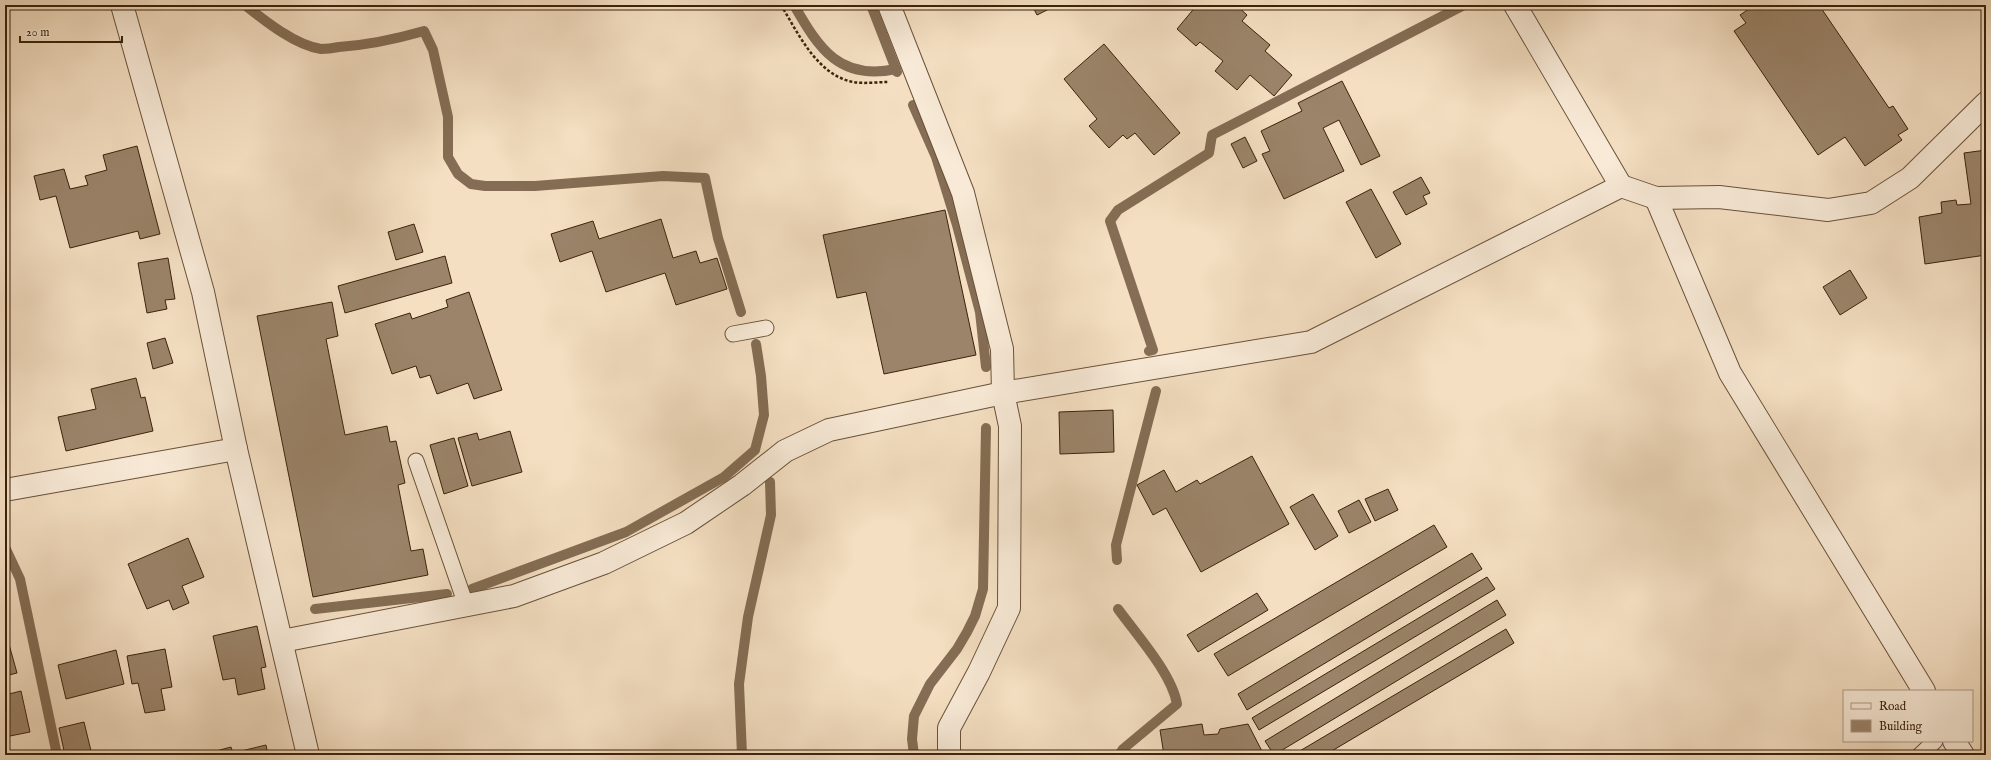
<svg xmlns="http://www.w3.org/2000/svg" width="1991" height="760" font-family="'IM FELL English',serif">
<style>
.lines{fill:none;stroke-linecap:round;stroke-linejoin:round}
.stream{stroke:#846d54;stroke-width:10}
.building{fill:#9b846a;stroke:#3b220b}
.service-casing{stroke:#695139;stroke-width:17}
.minor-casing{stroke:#695139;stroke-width:24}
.tertiary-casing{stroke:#695139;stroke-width:24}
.path{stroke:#3b220b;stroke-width:2.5;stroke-dasharray:3 2;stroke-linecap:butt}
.service{stroke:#f8ead7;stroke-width:15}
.minor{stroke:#f8ead7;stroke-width:22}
.tertiary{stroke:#f8ead7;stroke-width:22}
</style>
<rect width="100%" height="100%" fill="#f4dfc2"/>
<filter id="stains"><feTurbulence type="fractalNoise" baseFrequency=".005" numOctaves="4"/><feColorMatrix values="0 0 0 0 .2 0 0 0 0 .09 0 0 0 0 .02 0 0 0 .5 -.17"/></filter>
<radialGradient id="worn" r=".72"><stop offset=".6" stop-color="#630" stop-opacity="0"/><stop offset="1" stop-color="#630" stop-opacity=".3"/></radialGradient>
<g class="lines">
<g class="stream">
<path d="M245 5C265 21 295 45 321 49 327 49 334 48 339 47 368 45 396 39 424 31L433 50 448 117V157L458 174 471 184 485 186H535L663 176 705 178 718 238 741 312"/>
<path d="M794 5C819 49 840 81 896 69"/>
<polyline points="871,5 897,72"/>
<polyline points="913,105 936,157 957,225 980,312 986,367"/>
<polyline points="1149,351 1153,350 1110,221 1118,210 1209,153 1212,135 1464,5"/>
<polyline points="5,547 20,579 57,755"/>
<polyline points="1117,560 1116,545 1156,391"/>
<polyline points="472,589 626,532 724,477 755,450 764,415 761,376 756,344"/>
<polyline points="315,609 447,594"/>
<path d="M1118 609C1137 635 1172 674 1177 704L1123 749 1119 755"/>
<polyline points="742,755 739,684 748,617 771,515 770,482"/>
<polyline points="914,755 912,739 914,716 930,684 957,649 967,632 975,616 983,589 986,428"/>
</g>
</g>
<g class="building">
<polygon points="1032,5 1057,5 1037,15"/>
<polygon points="1197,5 1236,5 1247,15 1242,21 1270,45 1265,51 1292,75 1274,96 1250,75 1237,90 1215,71 1223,61 1200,42 1196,46 1177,29"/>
<polygon points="1755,5 1819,5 1889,108 1893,106 1908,129 1898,135 1902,140 1865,166 1845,137 1818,155 1734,31 1746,23 1740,15"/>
<polygon points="1104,44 1180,133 1154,155 1135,133 1127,139 1123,135 1109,148 1089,126 1097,119 1064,79"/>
<polygon points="1342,81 1380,156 1361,165 1339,120 1323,128 1344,171 1284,199 1262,154 1270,151 1261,131 1302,111 1298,103"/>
<polygon points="1245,137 1257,161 1243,168 1231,144"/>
<polygon points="137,146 160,234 140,239 138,231 70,248 56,196 40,200 34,176 64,169 70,189 88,185 85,176 107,170 103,155"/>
<polygon points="1986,150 1986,255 1925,264 1919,217 1942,213 1941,202 1956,200 1957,205 1971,204 1964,153"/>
<polygon points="1421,177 1430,193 1423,196 1427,204 1406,215 1393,192"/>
<polygon points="1371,189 1401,244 1376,258 1346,202"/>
<polygon points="945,210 976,355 884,374 866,292 837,298 823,235"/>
<polygon points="661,219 673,258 696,251 700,263 717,258 727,289 676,305 665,273 606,292 592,251 560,262 551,234 593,221 599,239"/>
<polygon points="414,224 423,252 396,260 388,232"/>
<polygon points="445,256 452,283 345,313 338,286"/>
<polygon points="168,258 175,299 165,300 167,309 147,313 138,263"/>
<polygon points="1850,270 1867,298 1840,315 1823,287"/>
<polygon points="469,292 502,390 474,399 468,383 437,394 430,375 420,378 416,366 392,374 375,324 410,313 412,319 448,307 446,300"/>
<polygon points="332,302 338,336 326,339 345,435 387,426 390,442 396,441 405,483 398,485 411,551 423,549 428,575 313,597 257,316"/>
<polygon points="165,338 173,363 153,369 147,343"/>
<polygon points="136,378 141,398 145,397 153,431 66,451 58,417 96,409 91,389"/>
<polygon points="1113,410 1114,452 1060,454 1059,412"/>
<polygon points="510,431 522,472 472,486 458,438 477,433 479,440"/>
<polygon points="454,438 468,486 444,494 430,445"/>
<polygon points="1252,456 1289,524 1201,572 1166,508 1153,515 1137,485 1164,470 1176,492 1197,480 1200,484"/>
<polygon points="1388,489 1398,510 1375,521 1365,499"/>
<polygon points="1313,494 1338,536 1315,550 1290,507"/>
<polygon points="1359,500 1371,522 1349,533 1338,511"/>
<polygon points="1434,525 1447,547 1228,676 1214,654"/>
<polygon points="188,538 204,577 182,586 189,603 173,610 169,600 147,609 128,564"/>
<polygon points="1472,553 1482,569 1247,710 1238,694"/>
<polygon points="1487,577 1495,589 1259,730 1252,718"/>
<polygon points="1257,593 1268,610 1198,652 1187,635"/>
<polygon points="1497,600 1506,615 1274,755 1265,741"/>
<polygon points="257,626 266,667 261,668 265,689 238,695 235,678 223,680 213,636"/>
<polygon points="1506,629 1514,643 1325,755 1293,755"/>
<polygon points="5,630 17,673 5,676"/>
<polygon points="165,649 172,687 161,689 165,710 145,713 138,683 132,684 127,656"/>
<polygon points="116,650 124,684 66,699 58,665"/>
<polygon points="21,691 30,732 10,736 8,727 5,728 5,695"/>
<polygon points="84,722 92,755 65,755 59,728"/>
<polygon points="1202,724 1204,735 1218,734 1220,729 1248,724 1264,755 1164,755 1160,730"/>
<polygon points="266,745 268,755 201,755 231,747 233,753"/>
</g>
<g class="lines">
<g class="service-casing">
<g id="service">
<polyline points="733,334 766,328"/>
<polyline points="416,461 466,605"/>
<polyline points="1920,755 1935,741"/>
</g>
</g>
<g class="minor-casing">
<g id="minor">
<polyline points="889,5 963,193 1002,349 1003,393 1010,426 1009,608 979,672 949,728 949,755"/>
<polyline points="1515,5 1621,186"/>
<polyline points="1656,198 1730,373 1924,691"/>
<polyline points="5,490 236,449"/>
<polyline points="282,641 514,596 604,563 686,523 742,485 785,451 829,430 1003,393 1311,342 1621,186 1656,198 1719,197 1828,210 1871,203 1910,178 1986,103"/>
<polyline points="1954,741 1963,755"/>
</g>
</g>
<g class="tertiary-casing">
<polyline id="tertiary" points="122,5 203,292 236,449 308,755"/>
</g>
<path class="path" d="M781 5C798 33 817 75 853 82 864 84 877 82 888 82"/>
<use href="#service" class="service"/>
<use href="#minor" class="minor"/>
<use href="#tertiary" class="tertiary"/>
</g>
<rect width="1991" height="760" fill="none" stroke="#f4dfc2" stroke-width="20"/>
<rect x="6" y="6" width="1979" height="748" fill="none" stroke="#3b220b" stroke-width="2"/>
<rect x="10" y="10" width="1971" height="740" fill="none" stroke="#3b220b"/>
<rect x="1843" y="690" width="130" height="52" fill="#f8ead7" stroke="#ac9a85"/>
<rect x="1851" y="703" width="20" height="6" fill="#f8ead7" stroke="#ac9a85"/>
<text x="1879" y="710" font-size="12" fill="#3b220b">Road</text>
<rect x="1851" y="720" width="20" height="12" fill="#9b846a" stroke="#ac9a85"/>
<text x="1879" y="730" font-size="12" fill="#3b220b">Building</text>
<path d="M20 36v6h102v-6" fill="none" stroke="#3b220b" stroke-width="2"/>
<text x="26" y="36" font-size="12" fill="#3b220b" stroke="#f8ead7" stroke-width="3" paint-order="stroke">20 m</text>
<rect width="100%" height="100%" filter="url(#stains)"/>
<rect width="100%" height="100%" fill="url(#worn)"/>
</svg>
